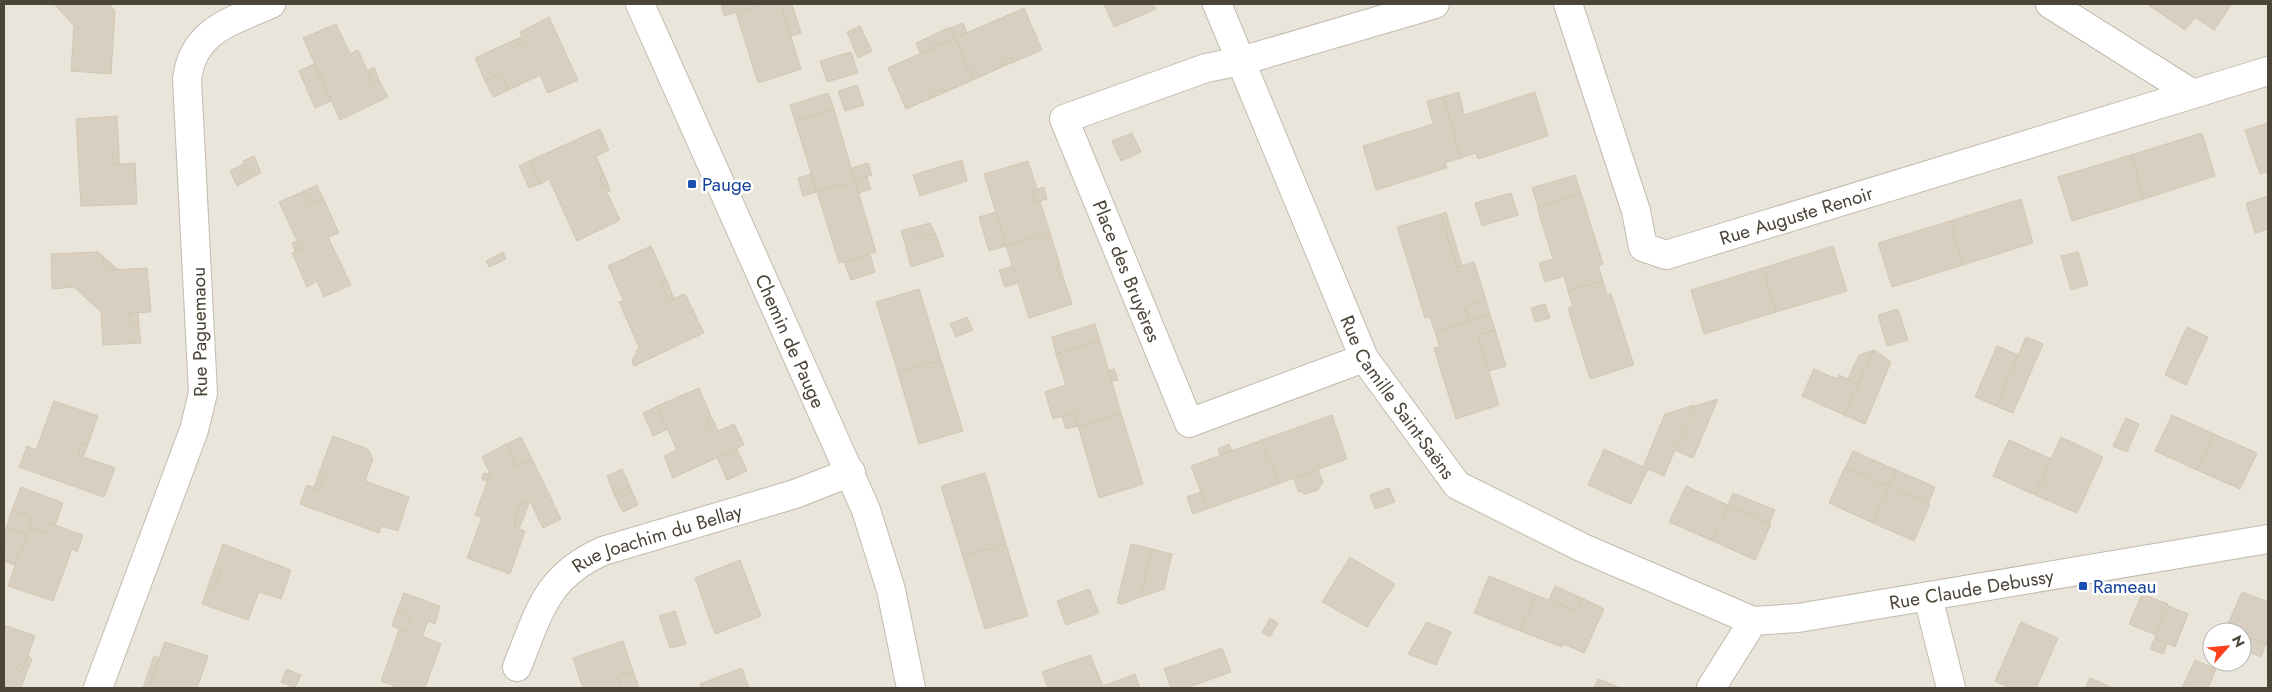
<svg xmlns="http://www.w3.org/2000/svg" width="2272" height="692" font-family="Jost,sans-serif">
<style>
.residential{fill:#eae5da;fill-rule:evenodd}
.building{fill:#d8cfc1;stroke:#d3c7b4}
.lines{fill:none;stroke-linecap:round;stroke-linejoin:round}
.minor-casing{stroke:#c2bbae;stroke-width:30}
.minor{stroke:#fff;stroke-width:28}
.transit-dot{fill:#1a4fb4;stroke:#fff;stroke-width:2}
.labels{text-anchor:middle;stroke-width:5;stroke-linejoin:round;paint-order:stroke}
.transit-label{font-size:19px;fill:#164399;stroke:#fff;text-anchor:start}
.street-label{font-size:19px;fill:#4b4439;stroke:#fff}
</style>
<rect width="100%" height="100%" fill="#f6f3ec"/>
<path class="residential" d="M4 4H2268V688H4ZM2212 632H2242V662H2212Z"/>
<g class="building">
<polygon points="54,4 109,4 115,11 111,74 71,71 74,26"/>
<polygon points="721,4 764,4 724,16"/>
<polygon points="764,4 781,4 801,69 758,83 736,12"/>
<polygon points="781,4 792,4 801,33 791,36"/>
<polygon points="1104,4 1153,4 1156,9 1114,27"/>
<polygon points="2147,4 2232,4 2214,30 2195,17 2185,30"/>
<polygon points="1024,8 1042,50 1014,62 1012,57 1003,62 1004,66 973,80 955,38"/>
<polygon points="549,17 578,80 548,93 540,75 509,90 501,73 485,81 475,58 510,42 513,47 524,42 520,32"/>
<polygon points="963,23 967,33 955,38 951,28"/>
<polygon points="336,24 350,54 358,50 373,83 379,80 388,97 340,120 303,38"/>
<polygon points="860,26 872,51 858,58 847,32"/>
<polygon points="950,27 955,38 920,53 916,43"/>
<polygon points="521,37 524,42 513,47 510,42"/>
<polygon points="955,38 973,80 943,93 941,89 931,93 932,98 906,109 888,68"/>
<polygon points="851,52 858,73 827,82 820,61"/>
<polygon points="1012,57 1014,62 1004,66 1003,62"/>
<polygon points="314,64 331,101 315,108 299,71"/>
<polygon points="374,67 379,80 373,83 367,71"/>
<polygon points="501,73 509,90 493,97 485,81"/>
<polygon points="857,85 864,105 845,111 838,91"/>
<polygon points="941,89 943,93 932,98 931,93"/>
<polygon points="1459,92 1464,115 1535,92 1548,136 1478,159 1476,153 1461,158 1443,97"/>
<polygon points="828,93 834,109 795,121 790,105"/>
<polygon points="1443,97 1461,158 1445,163 1447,168 1376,190 1363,146 1433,124 1427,101"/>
<polygon points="834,109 855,181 817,192 795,121"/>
<polygon points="117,116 119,154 112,154 112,165 135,163 137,204 81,206 76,119"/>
<polygon points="2268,123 2268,171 2260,174 2245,130"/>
<polygon points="600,129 609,150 596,156 604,175 599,177 604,186 608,184 610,191 607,192 620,220 577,241 549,179 540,184 529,161"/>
<polygon points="1132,133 1141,152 1121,161 1112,141"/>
<polygon points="2202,133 2215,176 2144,199 2131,155"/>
<polygon points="112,154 119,154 119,164 112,165"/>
<polygon points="2131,155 2144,199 2072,221 2058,177"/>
<polygon points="254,156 261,173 251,178 243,161"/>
<polygon points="962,160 967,181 920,196 913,175"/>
<polygon points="529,161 540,184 529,188 519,166"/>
<polygon points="1028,161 1037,189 1032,191 1036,202 1040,201 1050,233 1006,246 984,174"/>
<polygon points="868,163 872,175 855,181 852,168"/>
<polygon points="244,164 251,178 237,186 230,171"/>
<polygon points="811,174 817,192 803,196 798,178"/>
<polygon points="604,175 608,184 604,186 599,177"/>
<polygon points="1575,175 1581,193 1538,207 1532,188"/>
<polygon points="867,177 871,189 859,193 855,181"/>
<polygon points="855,181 876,252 839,263 817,192"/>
<polygon points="317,185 323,198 308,205 302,192"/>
<polygon points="1044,187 1047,199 1036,202 1032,191"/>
<polygon points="302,192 308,205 323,198 339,233 328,237 351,285 324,297 317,281 307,287 292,253 301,249 279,202"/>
<polygon points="1511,193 1518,215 1482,226 1475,203"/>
<polygon points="1581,193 1603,264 1598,265 1603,281 1568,291 1564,276 1545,282 1539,263 1553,259 1537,207"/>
<polygon points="2268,196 2268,229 2255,233 2246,203"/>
<polygon points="2021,199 2033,243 1963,265 1950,221"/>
<polygon points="996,212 1006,246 989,251 979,217"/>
<polygon points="1446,212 1462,266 1457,267 1441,214"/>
<polygon points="1441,214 1457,267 1474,262 1486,300 1464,307 1469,321 1435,332 1430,317 1425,318 1397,227"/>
<polygon points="1950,221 1963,265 1892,287 1878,243"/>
<polygon points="930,223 935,233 905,244 901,231"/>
<polygon points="935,233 944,256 911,267 905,244"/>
<polygon points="1050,233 1060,265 1056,266 1060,278 1063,277 1072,304 1029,318 1006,246"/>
<polygon points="297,241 301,249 295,251 292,243"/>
<polygon points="651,246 666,279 660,282 669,300 685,294 704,333 634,366 632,361 639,347 619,302 624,301 608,266"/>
<polygon points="1833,246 1847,291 1776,312 1763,268"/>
<polygon points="98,252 104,257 103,264 109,270 147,268 151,312 129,313 130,327 139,327 141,343 103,345 101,312 74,287 52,289 51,254"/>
<polygon points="503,252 506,259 489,267 486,261"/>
<polygon points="2078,252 2088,285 2071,290 2061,256"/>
<polygon points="870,254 875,272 851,280 844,262"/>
<polygon points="104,257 117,269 109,270 103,264"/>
<polygon points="1060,265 1063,277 1060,278 1056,266"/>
<polygon points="1013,266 1018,283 1005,287 999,270"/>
<polygon points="1763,268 1776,312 1704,334 1691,290"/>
<polygon points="666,279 674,299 669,300 660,282"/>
<polygon points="1603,281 1607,295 1611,294 1634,365 1590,379 1568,308 1573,306 1568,291"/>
<polygon points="919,289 941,360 898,373 876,302"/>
<polygon points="1486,300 1490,315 1469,321 1464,307"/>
<polygon points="1545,304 1550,318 1535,322 1531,308"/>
<polygon points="1898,309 1908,340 1887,346 1878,315"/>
<polygon points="138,312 139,327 130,327 129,313"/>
<polygon points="1490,315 1495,330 1478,335 1499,405 1456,419 1434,348 1440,347 1435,332"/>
<polygon points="967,317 973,330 956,337 950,324"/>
<polygon points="1095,324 1100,341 1056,354 1052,337"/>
<polygon points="2187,327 2208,337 2186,385 2165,375"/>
<polygon points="1495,330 1506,366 1489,371 1478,335"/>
<polygon points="2026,337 2043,344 2013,413 1996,406"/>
<polygon points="1100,341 1121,413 1078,426 1074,413 1053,419 1045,392 1066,385 1056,354"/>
<polygon points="1997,346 2018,355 1996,406 1975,397"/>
<polygon points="1874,350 1858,384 1848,379 1859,355"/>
<polygon points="1874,350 1891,362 1865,424 1844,415"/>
<polygon points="941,360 963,431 919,444 898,373"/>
<polygon points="1114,369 1118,380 1112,381 1108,370"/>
<polygon points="1814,369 1837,379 1839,375 1858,384 1844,415 1802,396"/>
<polygon points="699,388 711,416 706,418 710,427 715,424 718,431 734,424 744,445 673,478 664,456 677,450 657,406"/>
<polygon points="1718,399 1693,458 1676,451 1695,406"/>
<polygon points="54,401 98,416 88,444 82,442 78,455 115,468 104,497 19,467 27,446 36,450"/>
<polygon points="1694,405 1664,476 1648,469 1631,504 1588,485 1604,449 1643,467 1665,414"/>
<polygon points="657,406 668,429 653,436 643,413"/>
<polygon points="1074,413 1078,426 1066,429 1062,417"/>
<polygon points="1121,413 1143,484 1099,498 1078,426"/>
<polygon points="1332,415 1347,459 1278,484 1262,440"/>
<polygon points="2172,415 2214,434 2197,470 2155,451"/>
<polygon points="711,416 715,424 710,427 706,418"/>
<polygon points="2126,418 2139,424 2127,452 2113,446"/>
<polygon points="2214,434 2257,453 2240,489 2197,470"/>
<polygon points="333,436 368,449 373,459 365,481 409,497 398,531 381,526 379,533 300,504 307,485 320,490 324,478 319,473"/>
<polygon points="521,437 532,459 516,467 506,444"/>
<polygon points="2061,437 2103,457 2077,513 2035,495"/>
<polygon points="1262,440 1278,484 1207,509 1191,466"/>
<polygon points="2009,440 2051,459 2035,495 1993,476"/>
<polygon points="82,442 88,444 83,457 78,455"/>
<polygon points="506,444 516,467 532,459 561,519 543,528 530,501 519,505 515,514 517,518 514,527 525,531 510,574 467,558 482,517 475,515 490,474 482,457"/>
<polygon points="1229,444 1232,451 1220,455 1218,449"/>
<polygon points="737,449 747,471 727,480 717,458"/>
<polygon points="1853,451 1896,470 1889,486 1845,468"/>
<polygon points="1845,467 1889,486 1873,523 1829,503"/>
<polygon points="622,469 630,487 614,494 607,476"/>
<polygon points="1318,469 1323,482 1318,490 1306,494 1298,491 1294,478"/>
<polygon points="1896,470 1935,487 1928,504 1889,486"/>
<polygon points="319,473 324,478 320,490 314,488"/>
<polygon points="484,473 490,474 487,481 482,479"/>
<polygon points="985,473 1006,544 963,557 941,486"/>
<polygon points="1686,486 1728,505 1713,541 1669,522"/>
<polygon points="1889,486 1930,504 1914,541 1873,523"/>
<polygon points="21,487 63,503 55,526 49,523 45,533 29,528 32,518 12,510"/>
<polygon points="630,487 638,505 623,512 614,494"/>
<polygon points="1389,488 1395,502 1375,509 1370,495"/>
<polygon points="1201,492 1207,509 1193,514 1187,497"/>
<polygon points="1733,493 1775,510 1769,523 1728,505"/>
<polygon points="530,501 519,529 514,527 517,518 515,514 519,505"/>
<polygon points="1728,505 1771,524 1755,560 1713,541"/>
<polygon points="12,510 32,518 29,528 45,533 49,523 83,535 77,552 72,549 53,601 8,586 26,535 6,528"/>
<polygon points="6,528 26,535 15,565 4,561"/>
<polygon points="223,544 291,570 281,599 259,592 248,620 202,604 208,586 216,588 222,569 215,567"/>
<polygon points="1006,544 1028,616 985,629 963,557"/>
<polygon points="1131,544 1152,549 1140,597 1122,604 1117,603"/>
<polygon points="1152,549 1172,554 1164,589 1140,597"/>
<polygon points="1350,557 1395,584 1367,627 1322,602"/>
<polygon points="740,560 761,616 715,634 695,578"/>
<polygon points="215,567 222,569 216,588 208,586"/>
<polygon points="1489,576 1536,595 1520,631 1474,613"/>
<polygon points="1555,586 1582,598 1577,611 1549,600"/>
<polygon points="1089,589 1099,613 1066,625 1057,601"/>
<polygon points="2242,592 2268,602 2268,645 2242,634 2242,632 2226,628"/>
<polygon points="404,593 440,606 435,624 428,621 422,636 441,644 425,688 399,688 381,681 399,630 405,632 411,616 397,611"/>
<polygon points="2142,594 2168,604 2156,635 2129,624"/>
<polygon points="1536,595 1577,611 1582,598 1604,609 1584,653 1564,644 1562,647 1520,631"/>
<polygon points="2169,606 2188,614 2175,647 2155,638"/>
<polygon points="397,611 411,616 405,632 392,626"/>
<polygon points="675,611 686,644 670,648 659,616"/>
<polygon points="1270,618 1278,623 1270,637 1262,632"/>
<polygon points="1427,622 1451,632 1436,665 1408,654"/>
<polygon points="2021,622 2058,638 2036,688 2010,688 1995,681"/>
<polygon points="4,625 35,636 24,667 18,663 17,669 26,674 21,688 4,688"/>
<polygon points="2155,638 2167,644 2163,654 2150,649"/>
<polygon points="2250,638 2266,644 2261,657 2246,651"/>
<polygon points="623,641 633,671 617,677 621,688 583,688 573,658"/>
<polygon points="165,642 208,656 197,688 148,688"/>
<polygon points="1222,648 1231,672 1187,688 1171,688 1164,669"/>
<polygon points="1090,655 1103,686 1135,674 1140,688 1048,688 1042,672"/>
<polygon points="28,656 32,659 26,674 17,669 18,663 24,667"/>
<polygon points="154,656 159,658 148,688 143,688"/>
<polygon points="2195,660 2216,669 2208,688 2182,688"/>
<polygon points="742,668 749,688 701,688 700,684"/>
<polygon points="287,669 301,675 295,688 281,682"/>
<polygon points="633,671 639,688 621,688 617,677"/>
<polygon points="2090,678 2113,688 2085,688"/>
<polygon points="1598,679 1621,688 1594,688"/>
</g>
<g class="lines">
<g class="minor-casing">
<g id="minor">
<path id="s1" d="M640 4 866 510 891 590 911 688"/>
<path id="s2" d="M1217 4 1364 358 1457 485 1583 548 1753 621"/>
<path id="s3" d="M1568 4 1636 211 1643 247 1666 255 2193 94"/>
<polyline points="2050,4 2193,94 2268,71"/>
<polyline points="1364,358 1189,423 1064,119 1206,68 1241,61 1435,4"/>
<polyline points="1928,597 1951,688"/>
<path id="s4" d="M517 667C539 613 545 577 603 551L795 494 851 472"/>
<path d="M98 688 194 430 203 393 187 79C193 30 232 21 271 4"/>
<path id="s5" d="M1711 688 1753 621 1798 618 2268 539"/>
</g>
</g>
<use href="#minor" class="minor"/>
</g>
<g class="transit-dot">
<rect x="687" y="179" width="10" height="10" rx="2.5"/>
<rect x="2078" y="581" width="10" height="10" rx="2.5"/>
</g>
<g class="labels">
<g class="transit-label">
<text x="702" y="191">Pauge</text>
<text x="2093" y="593">Rameau</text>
</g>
<g class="street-label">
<text dy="7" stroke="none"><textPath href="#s3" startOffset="415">Rue Auguste Renoir</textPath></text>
<text transform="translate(1127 271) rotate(68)" y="7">Place des Bruyères</text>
<text transform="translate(199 332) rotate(-91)" y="7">Rue Paguemaou</text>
<text dy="7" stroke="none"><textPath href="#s1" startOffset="369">Chemin de Pauge</textPath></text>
<text dy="7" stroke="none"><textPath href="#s2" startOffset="434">Rue Camille Saint-Saëns</textPath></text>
<text dy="7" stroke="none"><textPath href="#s4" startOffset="205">Rue Joachim du Bellay</textPath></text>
<text dy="7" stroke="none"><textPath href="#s5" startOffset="300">Rue Claude Debussy</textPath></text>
</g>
</g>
<rect width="2272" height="692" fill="none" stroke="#4b4439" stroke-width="10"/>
<g transform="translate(2227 647) rotate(63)"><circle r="24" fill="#ffffff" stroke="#b7b4b0"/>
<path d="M0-4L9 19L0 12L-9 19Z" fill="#fc3f1d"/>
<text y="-8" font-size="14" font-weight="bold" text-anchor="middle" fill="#4b4439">N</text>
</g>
</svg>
